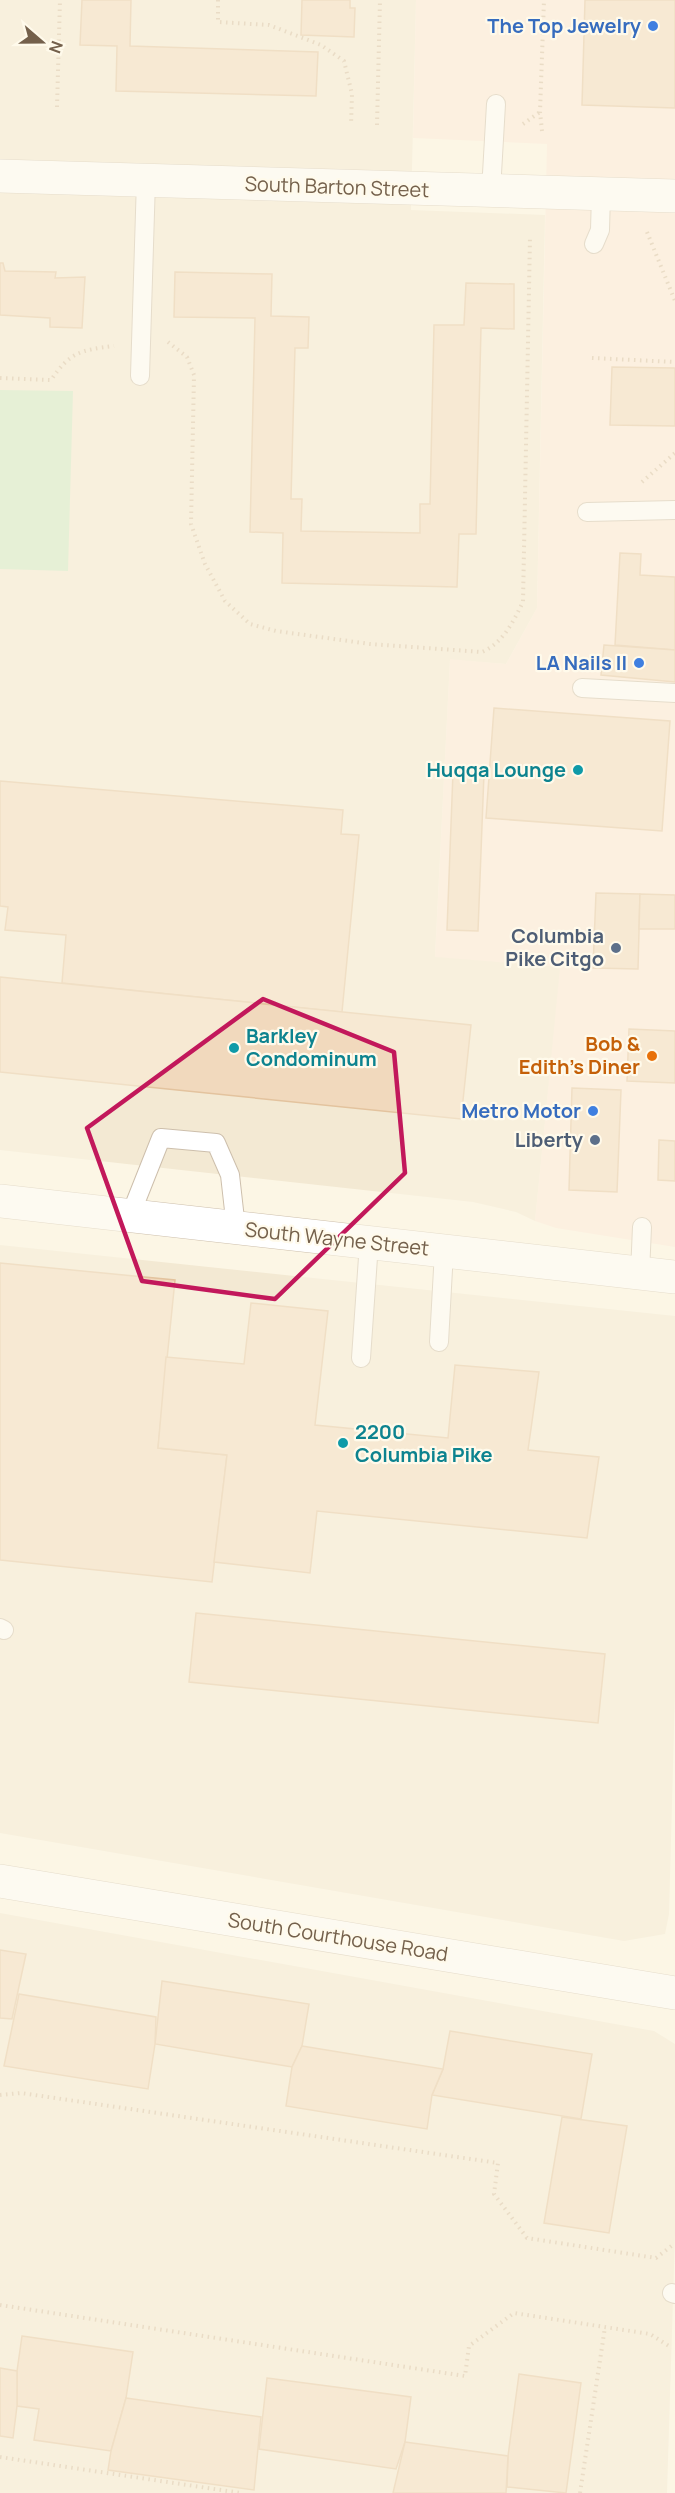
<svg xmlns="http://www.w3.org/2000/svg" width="675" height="2493" font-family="Manrope,sans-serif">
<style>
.residential{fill:#f3e9d3}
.commercial{fill:#fce9d9}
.green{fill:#cde9c4}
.building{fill:#f1d9bd;stroke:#e3c39e;stroke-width:1.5}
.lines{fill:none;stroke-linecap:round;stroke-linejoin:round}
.lane-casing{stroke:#cdbfac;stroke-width:20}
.street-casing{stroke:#cdbfac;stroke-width:34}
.path{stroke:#d5bda0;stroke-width:4;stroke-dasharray:1.5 4.5;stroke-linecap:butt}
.lane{stroke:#fff;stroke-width:18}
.street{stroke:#fff;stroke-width:33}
.marked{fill:none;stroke:#c2185b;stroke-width:4.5;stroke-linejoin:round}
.shop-dot{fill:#3f7fe0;stroke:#fffaeb;stroke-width:2}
.culture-dot{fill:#0f9aa8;stroke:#fffaeb;stroke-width:2}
.service-dot{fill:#5c6f8a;stroke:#fffaeb;stroke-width:2}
.food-dot{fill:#e8710a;stroke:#fffaeb;stroke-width:2}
.labels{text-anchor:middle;stroke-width:4.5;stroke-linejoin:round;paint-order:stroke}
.shop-label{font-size:20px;font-weight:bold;fill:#366cbe;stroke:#fffaeb;text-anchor:end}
.street-label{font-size:20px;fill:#74604b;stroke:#fffaeb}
.culture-label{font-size:20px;font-weight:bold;fill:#0d838f;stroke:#fffaeb;text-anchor:start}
.service-label{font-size:20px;font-weight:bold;fill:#4e5e75;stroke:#fffaeb;text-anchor:end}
.food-label{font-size:20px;font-weight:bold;fill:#c56008;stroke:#fffaeb;text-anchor:end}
</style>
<rect width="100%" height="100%" fill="#fcf6e5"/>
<g class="residential">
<polygon points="0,0 416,0 411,210 545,215 537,608 506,664 450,660 435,956 561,967 535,1221 516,1212 473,1202 0,1150"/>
<polygon points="0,1245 675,1316 675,1692 669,1914 665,1934 624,1941 0,1833"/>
<polygon points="0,1913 654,2031 675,2044 675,2234 667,2493 0,2493"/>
</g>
<polygon class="commercial" points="416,0 675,0 675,1247 556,1228 535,1221 560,967 435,957 450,659 506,664 537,608 547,144 413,138"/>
<polygon class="green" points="0,390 73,391 68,571 0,569"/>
<g class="building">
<polygon points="82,0 131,0 130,46 318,52 316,96 116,91 117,46 80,45"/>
<polygon points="302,0 350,0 350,8 355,8 354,37 301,35"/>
<polygon points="585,0 675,0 675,108 582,105"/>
<polygon points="0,263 3,263 5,271 56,272 55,278 85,277 82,328 50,327 50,318 0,315"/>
<polygon points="175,272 272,274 271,316 309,317 308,348 295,348 291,499 302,499 301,531 420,533 420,504 430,504 434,325 464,325 466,283 514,284 514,329 481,328 476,534 459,534 457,587 282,583 283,533 250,532 255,318 174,317"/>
<polygon points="612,367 675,368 675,426 610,425"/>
<polygon points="620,553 641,554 640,575 675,577 675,650 615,645"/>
<polygon points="604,645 675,650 675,682 601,675"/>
<polygon points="494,708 670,721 662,831 486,818"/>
<polygon points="453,772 484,773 478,931 447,930"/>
<polygon points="0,781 343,810 341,834 359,835 342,1012 62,983 66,935 5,930 8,907 0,906"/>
<polygon points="596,893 640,894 638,969 593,968"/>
<polygon points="640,894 675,895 675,929 639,929"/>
<polygon points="0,977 471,1025 461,1119 0,1072"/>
<polygon points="629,1029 675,1031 675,1083 627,1081"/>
<polygon points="572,1088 621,1090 617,1192 569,1190"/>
<polygon points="659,1140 675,1141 675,1181 658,1180"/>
<polygon points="0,1263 175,1280 158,1448 227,1455 212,1582 0,1560"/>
<polygon points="251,1303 328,1311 315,1425 448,1438 455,1365 539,1372 528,1450 599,1457 587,1538 317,1511 310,1573 214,1562 227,1455 158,1448 166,1357 244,1364"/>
<polygon points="196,1613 605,1654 598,1723 189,1682"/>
<polygon points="0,1950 26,1954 12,2019 0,2018"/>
<polygon points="162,1981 309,2004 302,2046 292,2067 155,2044"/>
<polygon points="19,1994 156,2017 155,2044 148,2089 4,2066"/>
<polygon points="450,2031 592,2054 581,2119 432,2095 443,2069"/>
<polygon points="302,2046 443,2069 432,2095 427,2129 286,2106 292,2067"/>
<polygon points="562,2117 627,2126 609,2233 544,2223"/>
<polygon points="22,2336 133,2352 126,2398 111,2451 34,2440 39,2409 17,2406 17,2371"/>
<polygon points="0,2368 17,2371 17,2406 13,2438 0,2436"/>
<polygon points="519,2374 581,2383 566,2493 507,2487 508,2456"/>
<polygon points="267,2378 411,2397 405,2442 396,2469 259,2449"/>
<polygon points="126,2398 261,2417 254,2490 108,2470 111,2451"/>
<polygon points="405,2442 508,2456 506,2493 393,2493"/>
</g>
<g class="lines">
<g class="lane-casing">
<g id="lane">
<polyline points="491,191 496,104"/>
<polyline points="594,244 600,230 601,194"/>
<polyline points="140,376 146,180"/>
<polyline points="587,512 675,510"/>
<polyline points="582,688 675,693"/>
<polyline points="130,1216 161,1138 216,1143 230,1175 236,1228"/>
<polyline points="640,1273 642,1227"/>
<polyline points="439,1342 444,1251"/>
<polyline points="361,1358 369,1243"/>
<polyline points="0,1628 4,1630"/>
<polyline points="672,2293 675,2294"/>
</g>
</g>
<g class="street-casing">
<g id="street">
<polyline points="0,176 675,196"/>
<polyline points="0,1201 675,1277"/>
<polyline points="0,1881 675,1993"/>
</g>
</g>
<g class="path">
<polyline points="218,0 218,22 269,25 321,45 344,61 352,94 351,125"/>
<polyline points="57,107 60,0"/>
<polyline points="523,124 540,112"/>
<polyline points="377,125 380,0"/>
<polyline points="542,131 540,112 544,0"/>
<polyline points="647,232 675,301"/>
<path d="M168 342 187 357 194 375 191 524 205 564 225 601 250 624 276 631 370 644 482 652C503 643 513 622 523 602L530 237"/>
<polyline points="592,358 675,362"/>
<path d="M0 378 51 380C70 352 81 350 114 346"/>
<polyline points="642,482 675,453"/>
<polyline points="0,2095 21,2093 498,2163 494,2194 527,2238 656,2258 674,2244"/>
<polyline points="0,2305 465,2376 469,2346 514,2313 650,2334 669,2346"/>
<polyline points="0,2457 241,2493"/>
<polyline points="580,2493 605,2327"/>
</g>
<use href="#lane" class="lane"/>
<use href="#street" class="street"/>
</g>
<path d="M0 0H675V2493H0ZM263 999 394 1052 405 1173 275 1299 142 1281 87 1128Z" fill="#fcf6e5" fill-opacity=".55" fill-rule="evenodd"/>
<path class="marked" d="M263 999 394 1052 405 1173 275 1299 142 1281 87 1128Z"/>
<g class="shop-dot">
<circle cx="653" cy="26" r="6"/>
<circle cx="639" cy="663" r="6"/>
<circle cx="593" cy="1111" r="6"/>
</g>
<g class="culture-dot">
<circle cx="578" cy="770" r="6"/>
<circle cx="234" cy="1048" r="6"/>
<circle cx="343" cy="1443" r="6"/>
</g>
<g class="service-dot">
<circle cx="616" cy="948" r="6"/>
<circle cx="595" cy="1140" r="6"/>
</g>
<circle class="food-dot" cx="652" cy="1056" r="6"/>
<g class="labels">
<g class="shop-label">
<text x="641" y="33">The Top Jewelry</text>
<text x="627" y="670">LA Nails II</text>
<text x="581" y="1118">Metro Motor</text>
</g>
<g class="street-label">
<text transform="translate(337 187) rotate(2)" y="7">South Barton Street</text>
<text transform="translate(337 1239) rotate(6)" y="7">South Wayne Street</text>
<text transform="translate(338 1937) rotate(9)" y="7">South Courthouse Road</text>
</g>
<g class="culture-label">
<text x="566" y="777" text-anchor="end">Huqqa Lounge</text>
<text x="246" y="1043">Barkley<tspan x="246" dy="23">Condominum</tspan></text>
<text x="355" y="1439">2200<tspan x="355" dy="23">Columbia Pike</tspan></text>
</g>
<g class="service-label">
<text x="604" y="943">Columbia<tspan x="604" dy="23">Pike Citgo</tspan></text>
<text x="583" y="1147">Liberty</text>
</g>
<g class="food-label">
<text x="640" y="1051">Bob &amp;<tspan x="640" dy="23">Edith's Diner</tspan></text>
</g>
</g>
<g transform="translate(42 42) rotate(110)" stroke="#fffaeb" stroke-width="4.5" paint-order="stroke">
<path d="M0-4.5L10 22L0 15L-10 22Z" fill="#74604b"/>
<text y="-9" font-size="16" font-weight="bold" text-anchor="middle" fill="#74604b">N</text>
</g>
</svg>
